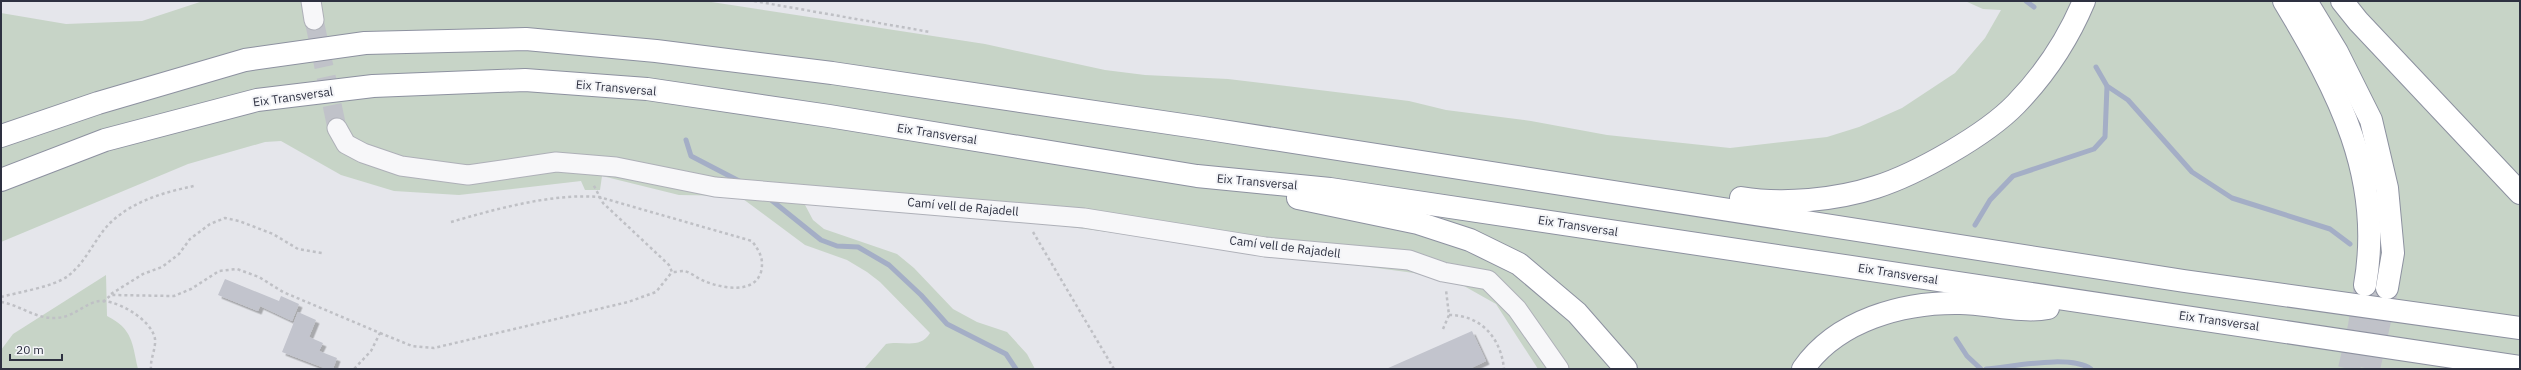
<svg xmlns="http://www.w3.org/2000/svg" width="2521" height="370" font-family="'IBM Plex Sans',sans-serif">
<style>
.green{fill:#c7d4c7}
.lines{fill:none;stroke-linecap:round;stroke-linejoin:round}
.stream{stroke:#a4aec6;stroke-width:5}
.building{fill:#c2c4cd;filter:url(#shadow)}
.minor-tunnel{stroke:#c0c2c9;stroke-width:19;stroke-dasharray:19 10;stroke-linecap:butt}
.highway-tunnel{stroke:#c0c2c9;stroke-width:22;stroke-dasharray:22 11;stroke-linecap:butt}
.minor-casing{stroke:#aeb0b8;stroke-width:21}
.highway-casing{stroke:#8d91a0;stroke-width:24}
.path{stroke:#bfc0c5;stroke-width:2.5;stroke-dasharray:3 3;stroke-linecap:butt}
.minor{stroke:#f7f7f9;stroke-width:19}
.highway{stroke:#fff;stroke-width:22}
.labels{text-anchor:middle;stroke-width:4;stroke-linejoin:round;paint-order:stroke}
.street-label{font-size:12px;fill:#2e3141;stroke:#f4f5f8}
</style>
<defs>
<filter id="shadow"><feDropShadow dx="3.5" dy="3.5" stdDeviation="0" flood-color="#0004"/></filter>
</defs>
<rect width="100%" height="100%" fill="#e5e6eb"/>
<g class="green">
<path d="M203 1H705L985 44 1105 70 1145 75 1228 79 1409 101 1446 110 1531 121 1607 135 1730 148 1827 137 1859 127 1902 108 1955 73 1985 38 2001 10 1983 9 1965 1H2520V369H1538L1496 304 1464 286 1414 273 1011 219 804 203 813 220 824 229 897 254 914 268 953 309 977 322 1007 332 1027 354 1035 369H864L886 344C902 340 920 350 930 333L880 282 867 272 847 260 805 245 739 196 679 195 602 176 600 190H585L581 181 459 195 394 191 341 175 281 141 265 142 188 164 1 242V13L66 24 142 21Z"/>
<path d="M106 275 107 316C133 329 132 343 138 369H1V350L13 334Z"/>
</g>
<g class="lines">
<g class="stream">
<polyline points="2026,1 2034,7"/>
<polyline points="2096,67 2107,86 2128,100 2192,172 2232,198 2330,229 2350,244"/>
<polyline points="686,140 691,156 743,183"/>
<polyline points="770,199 821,240 837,246 858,247 889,265 921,295 947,324 1006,354 1016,369"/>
<polyline points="1975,225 1990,200 2013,176 2094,149 2105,137 2107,86"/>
<polyline points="1956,339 1967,356 1981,369"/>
<path d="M1986 369C2012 367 2070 354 2091 369"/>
</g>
</g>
<g class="building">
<polygon points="225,279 279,301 281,296 299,304 292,321 260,306 258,311 218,295"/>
<polygon points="298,312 316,320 309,337 323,343 319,351 337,358 333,369 327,369 282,352"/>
<polygon points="1472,331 1486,361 1469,369 1386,369"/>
</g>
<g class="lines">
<polyline class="minor-tunnel" points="314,20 337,128"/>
<g class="highway-tunnel">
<polyline points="2349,369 2359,326 2365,287"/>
<polyline points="2369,369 2387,290"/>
</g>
<g class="minor-casing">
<g id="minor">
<polyline points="311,1 314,20"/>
<polyline points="337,128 346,144 363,153 401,166 468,175 556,162 616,167 715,187 1084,218 1265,247 1409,260 1443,272 1488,280 1517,309 1559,369"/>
</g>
</g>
<g class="highway-casing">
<g id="highway">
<path d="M2284 1C2338 91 2384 177 2365 285"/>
<polyline points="2306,1 2337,52 2371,120 2387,188 2393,253 2387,288"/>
<polyline points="2342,1 2358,21 2520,193"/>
<polyline points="1,136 98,103 245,60 365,43 526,39 656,51 832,73 1203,128 2184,281 2520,328"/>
<polyline points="1,180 105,140 257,100 373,86 525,80 647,89 829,116 1197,176 1330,189 2520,367"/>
<polyline points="1298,198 1418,223 1470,240 1519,264 1577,313 1626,369"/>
<path d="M1741 198C1783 205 1836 200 1876 187 1917 174 1986 135 2016 104 2045 74 2068 39 2084 1"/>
<path d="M1803 369C1837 320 1903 302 1960 303 1987 303 2021 313 2048 308"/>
</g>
</g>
<g class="path">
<polyline points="754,1 930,32"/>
<path d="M451 222C496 209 553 193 599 197L752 241C760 252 764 259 761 272 754 295 721 288 704 281 698 279 691 272 684 271 681 271 676 272 672 272"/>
<polyline points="1033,232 1114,369"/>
<polyline points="111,294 143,274 162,267 179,254 190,239 210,224 225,218 239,221 273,234 298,249 322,253"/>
<path d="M1 297C19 292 53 287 68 276 86 262 94 240 109 224 132 201 165 192 194 186"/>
<path d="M1 302C20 305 35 319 56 318 73 317 80 307 95 302 112 296 152 319 155 339 156 349 150 359 151 369"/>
<polyline points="103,302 111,295 174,296 191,289 219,271 237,269 259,277 283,292 380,333 371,351 354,369"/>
<path d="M1449 315C1481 315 1501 338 1504 369"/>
<polyline points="1443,329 1449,315 1446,290"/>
<polyline points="380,333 412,346 434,348 628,302 656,292 672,272 669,265 603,203 593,184"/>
</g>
<use href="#minor" class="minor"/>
<use href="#highway" class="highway"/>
</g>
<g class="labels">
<g class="street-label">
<text transform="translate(616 88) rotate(5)" y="4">Eix Transversal</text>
<text transform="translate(293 97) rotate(-8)" y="4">Eix Transversal</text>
<text transform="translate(937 134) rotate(9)" y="4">Eix Transversal</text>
<text transform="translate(1257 182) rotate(5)" y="4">Eix Transversal</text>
<text transform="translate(963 207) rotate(5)" y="4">Camí vell de Rajadell</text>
<text transform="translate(1578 226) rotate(9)" y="4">Eix Transversal</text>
<text transform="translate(1285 247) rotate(7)" y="4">Camí vell de Rajadell</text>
<text transform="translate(1898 274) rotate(9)" y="4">Eix Transversal</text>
<text transform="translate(2219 321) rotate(8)" y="4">Eix Transversal</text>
</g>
</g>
<rect width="2521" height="370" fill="none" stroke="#2e3141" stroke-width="4"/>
<path d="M10 354v6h52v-6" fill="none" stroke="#2e3141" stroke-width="2"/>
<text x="16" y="354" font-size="12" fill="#2e3141" stroke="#f4f5f8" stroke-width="3" paint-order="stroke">20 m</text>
</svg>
